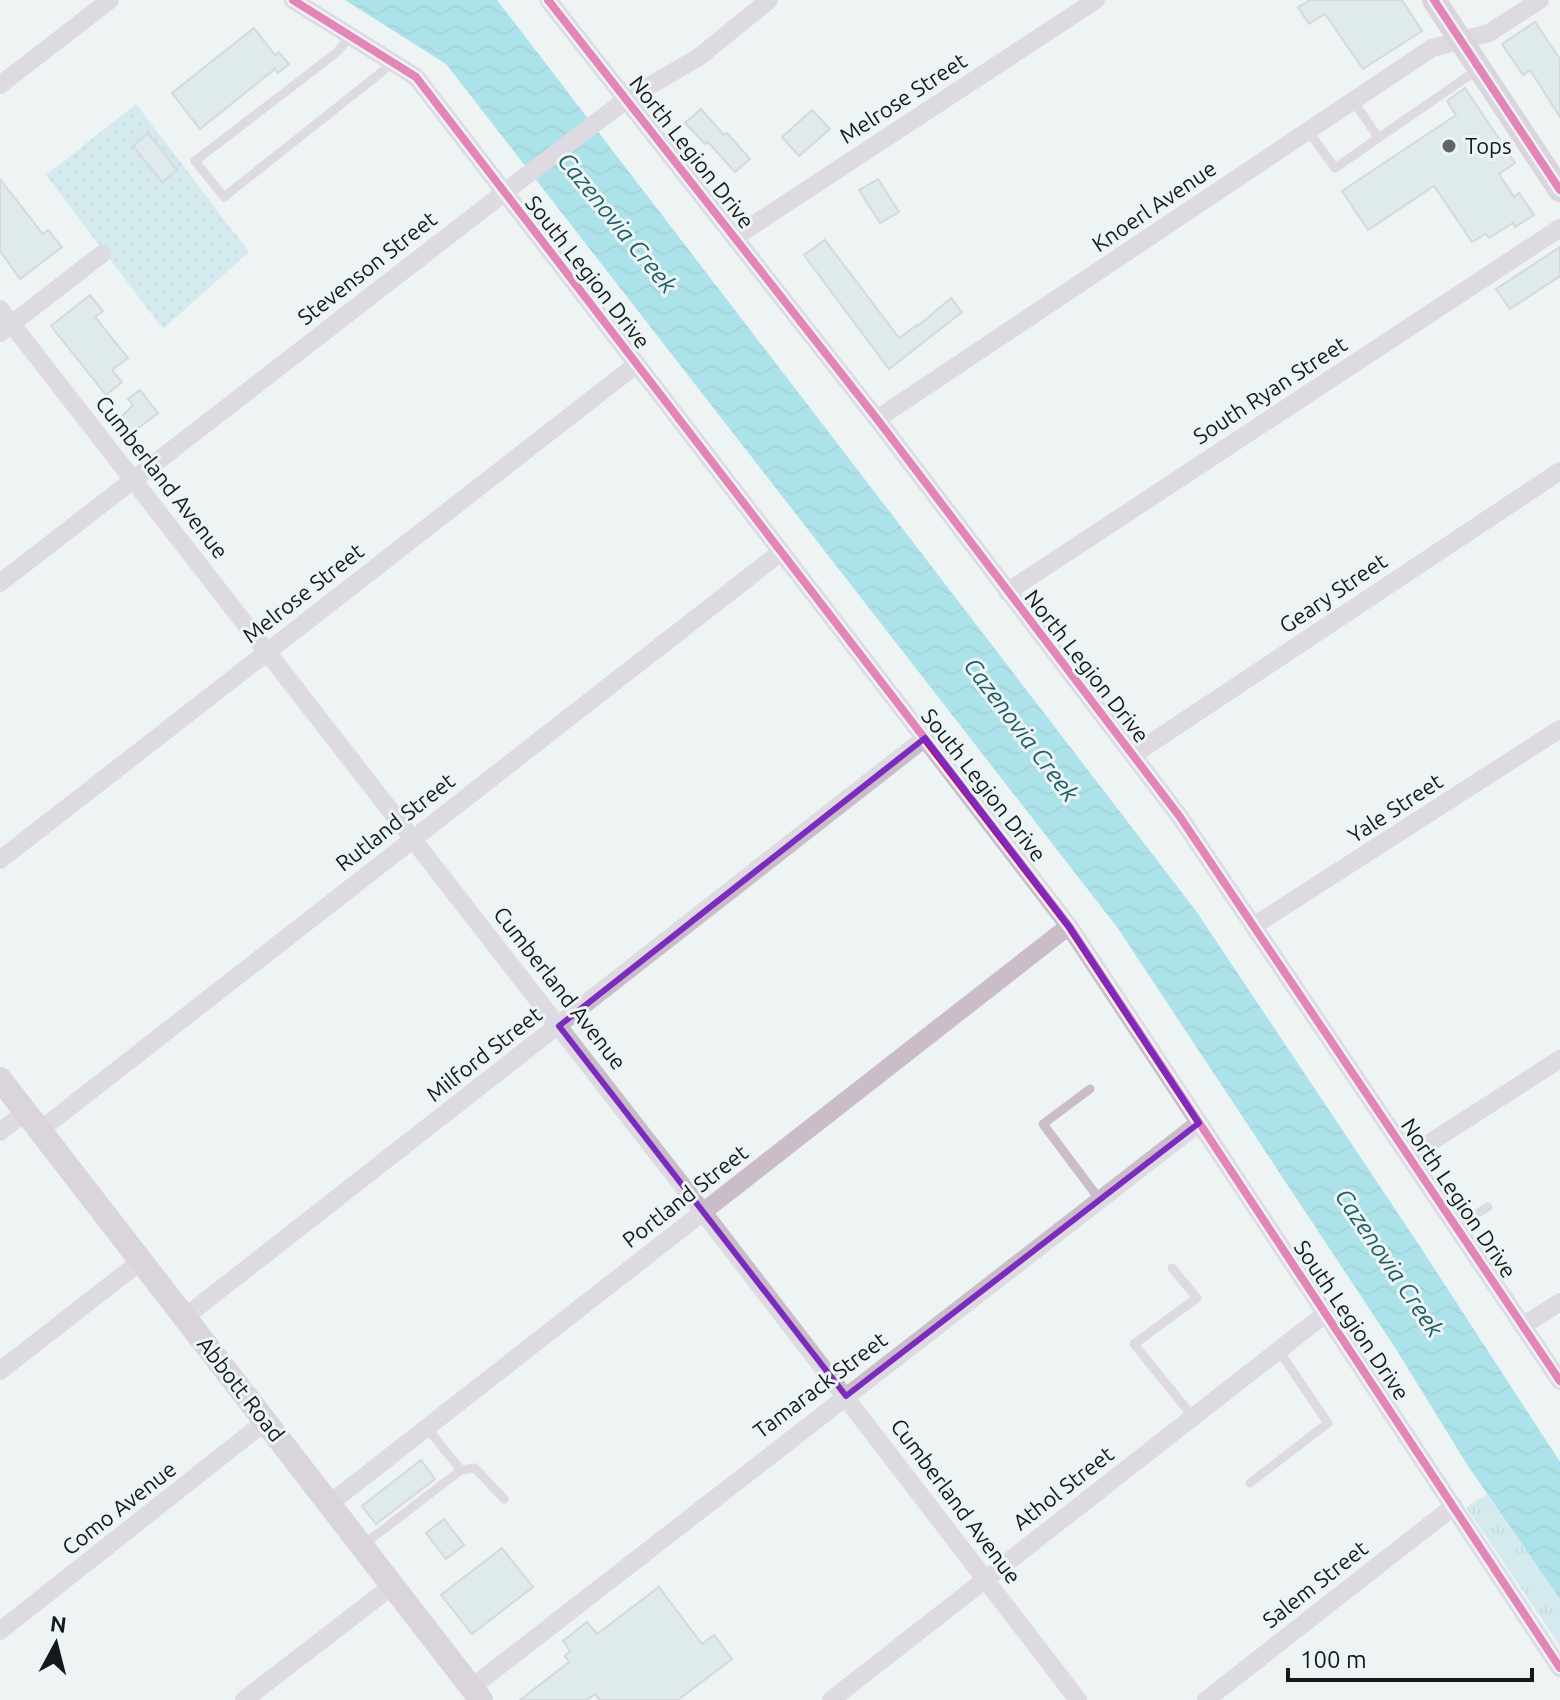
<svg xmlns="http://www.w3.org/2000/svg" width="1560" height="1700" font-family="Ubuntu,sans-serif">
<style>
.grass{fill:url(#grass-dots)}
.park{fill:url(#park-tufts)}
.water{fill:url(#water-waves)}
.building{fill:#c9dfe2;stroke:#b6baba;stroke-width:2}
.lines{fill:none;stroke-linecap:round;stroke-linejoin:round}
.lane{stroke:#cabcc9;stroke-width:9}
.street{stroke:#cabcc9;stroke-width:18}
.secondary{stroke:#c2b0bf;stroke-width:24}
.cycleway-casing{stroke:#ecf5f6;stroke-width:13}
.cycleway{stroke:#d6006c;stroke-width:8}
.marked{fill:none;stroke:#7b2cbf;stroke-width:6;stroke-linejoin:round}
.poi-dot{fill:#626566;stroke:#ecf5f6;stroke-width:3}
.labels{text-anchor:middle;stroke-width:6;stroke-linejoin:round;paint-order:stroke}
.street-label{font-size:22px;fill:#161919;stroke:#ecf5f6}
.poi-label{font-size:22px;fill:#161919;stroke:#ecf5f6;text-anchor:start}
.water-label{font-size:24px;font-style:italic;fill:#225d64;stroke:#ecf5f6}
</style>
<defs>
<pattern id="grass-dots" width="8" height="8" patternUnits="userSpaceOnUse" patternTransform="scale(2)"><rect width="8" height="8" fill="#b6e1e7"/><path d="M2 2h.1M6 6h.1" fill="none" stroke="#9cc0c6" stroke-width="1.8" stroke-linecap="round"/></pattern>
<pattern id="park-tufts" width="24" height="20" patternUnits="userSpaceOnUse" patternTransform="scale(2)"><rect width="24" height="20" fill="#b6e1e7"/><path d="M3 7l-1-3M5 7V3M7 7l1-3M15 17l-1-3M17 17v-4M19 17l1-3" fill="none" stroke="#9cc0c6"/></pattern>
<pattern id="water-waves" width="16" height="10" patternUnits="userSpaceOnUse" patternTransform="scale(2)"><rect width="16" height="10" fill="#5ccfdc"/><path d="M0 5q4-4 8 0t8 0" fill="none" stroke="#4fb1bc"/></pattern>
</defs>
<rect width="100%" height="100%" fill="#eef3f4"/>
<polygon class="grass" points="136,104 249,252 163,329 46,175"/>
<polygon class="park" points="1487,1494 1560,1599 1560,1646 1466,1507"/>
<polygon class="water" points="345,0 497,0 1196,911 1419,1245 1560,1462 1560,1599 1468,1466 1396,1349 1117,927 446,64"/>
<g class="building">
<polygon points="1310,0 1402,0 1422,31 1363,69 1325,14 1309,24 1298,7"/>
<polygon points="1535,22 1560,59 1560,117 1530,70 1523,75 1502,44"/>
<polygon points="254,28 275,55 279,52 289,64 278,73 275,69 200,129 172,93"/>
<polygon points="1465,88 1515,163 1499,174 1514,197 1519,193 1534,215 1515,227 1513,223 1489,238 1486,234 1472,242 1434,186 1368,230 1342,191 1456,115 1447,101"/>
<polygon points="701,109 724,135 727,133 750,159 735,172 708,142 705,144 685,123"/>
<polygon points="812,110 830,129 799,156 782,137"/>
<polygon points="148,133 177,170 162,182 133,146"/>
<polygon points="0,179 43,234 48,230 62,247 20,279 0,251"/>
<polygon points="878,179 899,212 880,223 859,190"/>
<polygon points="825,240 899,338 917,325 918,326 951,298 962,312 889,369 804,255"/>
<polygon points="1560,247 1560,276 1510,309 1496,289"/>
<polygon points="90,295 103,311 95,317 128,358 112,370 122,382 106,395 51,326"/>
<polygon points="140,390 158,413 133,432 132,430 126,433 117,421 133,405 128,399"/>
<polygon points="421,1460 435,1479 376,1524 362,1506"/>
<polygon points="444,1519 464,1545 446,1559 426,1533"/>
<polygon points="502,1548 533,1587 472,1634 441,1595"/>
<polygon points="659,1587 702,1644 714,1635 732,1659 678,1700 600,1700 595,1694 587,1700 520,1700 569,1662 565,1656 570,1651 563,1641 587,1622 597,1634"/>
</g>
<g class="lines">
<g class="lane">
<polyline points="351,36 336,53 195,161 224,197 393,63"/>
<polyline points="1354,102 1378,137"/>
<polyline points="1309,132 1335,168 1477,70"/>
<polyline points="1090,1089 1043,1124 1100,1200"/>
<polyline points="1456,1226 1488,1207"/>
<polyline points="1172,1268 1197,1298 1134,1344 1193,1417"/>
<polyline points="461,1470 475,1468 504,1499"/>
<polyline points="1250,1483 1328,1423 1279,1351"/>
<polyline points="363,1545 461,1470 427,1428"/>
</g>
<g class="street">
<polyline points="293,0 416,77 1069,926 1560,1668"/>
<polyline points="548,0 877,419 1180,817 1560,1381"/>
<polyline points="0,85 110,0"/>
<polyline points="735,237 1096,0"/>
<polyline points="0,309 703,1212 1078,1700"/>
<polyline points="0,333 102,254"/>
<polyline points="877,419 1432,48 1489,33 1540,0"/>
<polyline points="0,583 514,185 627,99 699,57 769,0"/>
<polyline points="1007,592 1560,228"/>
<polyline points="1133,755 1560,471"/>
<polyline points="0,860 637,364"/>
<polyline points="1255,925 1560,729"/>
<polyline points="39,1131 781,552"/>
<polyline points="0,1132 25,1112"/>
<polyline points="1409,1156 1560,1059"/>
<polyline points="185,1317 925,738"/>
<polyline points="1523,1326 1560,1302"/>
<polyline points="0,1371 141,1261"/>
<polyline points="329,1504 1069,926"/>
<polyline points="0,1631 266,1421"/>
<polyline points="471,1688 1199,1123"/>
<polyline points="244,1700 392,1586"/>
<polyline points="831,1700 1325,1314"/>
<polyline points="1206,1700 1454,1506"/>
</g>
<g class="secondary">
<polyline points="1434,0 1560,190"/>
<polyline points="0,1079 481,1700"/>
</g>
<g class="cycleway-casing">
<g id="cycleway">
<polyline points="293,0 416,77 1069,926 1560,1668"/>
<polyline points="548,0 877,419 1180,817 1560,1381"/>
<polyline points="1434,0 1560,190"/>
</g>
</g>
<use href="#cycleway" class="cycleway"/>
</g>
<path d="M0 0H1560V1700H0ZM925 738 1069 926 1199 1123 846 1396 559 1026Z" fill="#eef3f4" fill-opacity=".55" fill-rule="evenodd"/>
<path class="marked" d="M925 738 1069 926 1199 1123 846 1396 559 1026Z"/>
<circle class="poi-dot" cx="1449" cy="146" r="8"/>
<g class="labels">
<g class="street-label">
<text transform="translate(903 98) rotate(-33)" y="8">Melrose Street</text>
<text transform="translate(692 152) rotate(52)" y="8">North Legion Drive</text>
<text transform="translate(1154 206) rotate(-34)" y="8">Knoerl Avenue</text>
<text transform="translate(367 268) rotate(-38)" y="8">Stevenson Street</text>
<text transform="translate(588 272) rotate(52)" y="8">South Legion Drive</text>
<text transform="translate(1270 390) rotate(-33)" y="8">South Ryan Street</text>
<text transform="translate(162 477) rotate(52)" y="8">Cumberland Avenue</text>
<text transform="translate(303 593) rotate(-38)" y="8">Melrose Street</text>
<text transform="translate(1333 593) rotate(-34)" y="8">Geary Street</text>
<text transform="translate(1087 666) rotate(52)" y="8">North Legion Drive</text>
<text transform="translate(984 785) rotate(52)" y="8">South Legion Drive</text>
<text transform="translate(1395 808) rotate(-33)" y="8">Yale Street</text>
<text transform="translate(395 822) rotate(-38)" y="8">Rutland Street</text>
<text transform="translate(560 988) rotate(52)" y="8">Cumberland Avenue</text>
<text transform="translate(484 1054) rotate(-38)" y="8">Milford Street</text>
<text transform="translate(685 1196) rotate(-38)" y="8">Portland Street</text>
<text transform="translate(1459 1198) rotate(56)" y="8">North Legion Drive</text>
<text transform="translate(1352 1320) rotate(56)" y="8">South Legion Drive</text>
<text transform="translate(820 1385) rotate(-37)" y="8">Tamarack Street</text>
<text transform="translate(241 1389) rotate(52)" y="8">Abbott Road</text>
<text transform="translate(1063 1488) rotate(-38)" y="8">Athol Street</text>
<text transform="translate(956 1501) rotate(53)" y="8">Cumberland Avenue</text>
<text transform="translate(119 1508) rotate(-38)" y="8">Como Avenue</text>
<text transform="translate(1315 1584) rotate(-38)" y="8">Salem Street</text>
</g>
<g class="poi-label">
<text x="1465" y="154">Tops</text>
</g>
<g class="water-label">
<text transform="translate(617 223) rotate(51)" y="8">Cazenovia Creek</text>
<text transform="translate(1021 730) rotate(53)" y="8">Cazenovia Creek</text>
<text transform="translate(1389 1263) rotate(56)" y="8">Cazenovia Creek</text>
</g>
</g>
<g transform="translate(56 1644) rotate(7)" stroke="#ecf5f6" stroke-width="6" paint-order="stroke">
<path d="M0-6L14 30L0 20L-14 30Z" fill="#161919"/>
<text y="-12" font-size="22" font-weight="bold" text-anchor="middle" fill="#161919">N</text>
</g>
<path d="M1288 1668v12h244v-12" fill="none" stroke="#161919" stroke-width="4"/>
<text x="1300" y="1668" font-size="24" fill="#161919" stroke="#ecf5f6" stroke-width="6" paint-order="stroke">100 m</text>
</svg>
